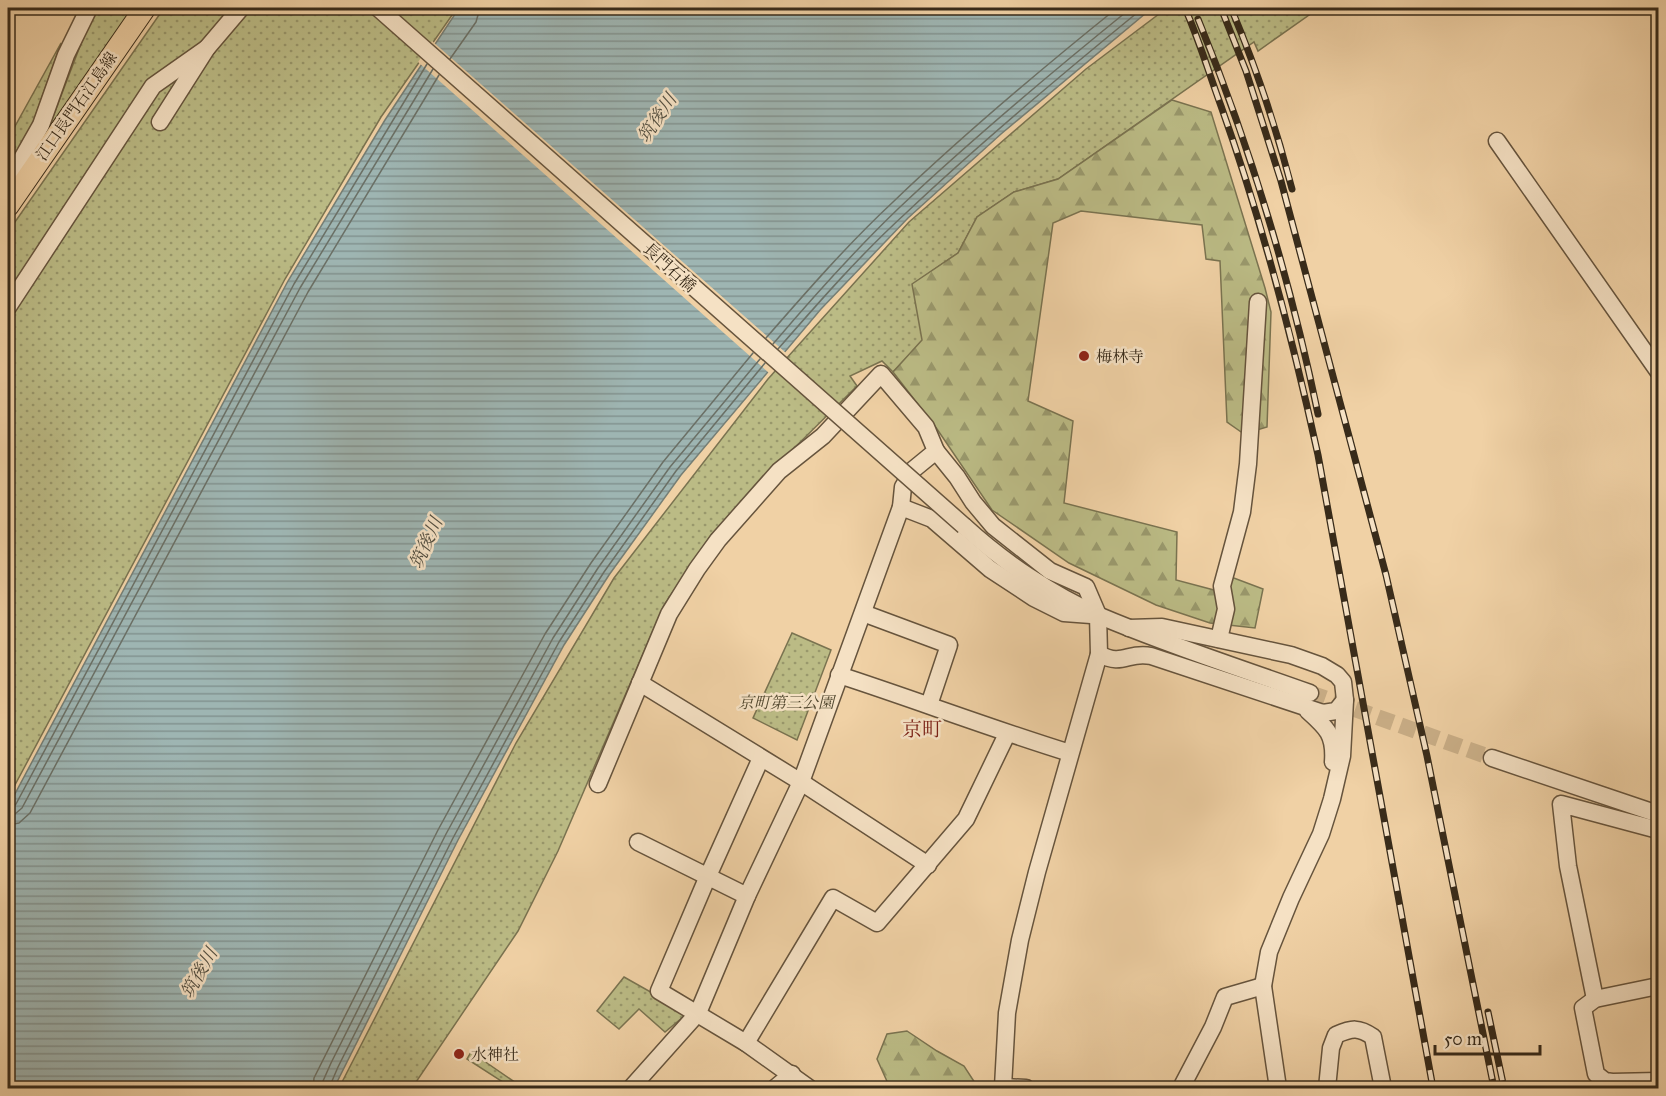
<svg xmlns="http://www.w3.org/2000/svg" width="1666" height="1096" font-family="'IM FELL Great Primer','Noto Serif JP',serif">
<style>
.green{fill:url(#green-dots);stroke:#7a7350;stroke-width:1.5}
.forest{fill:url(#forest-firs);stroke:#7a7350;stroke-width:1.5}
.water{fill:url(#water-rules);stroke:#757e75;stroke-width:1.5}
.pier{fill:#f0d1a5}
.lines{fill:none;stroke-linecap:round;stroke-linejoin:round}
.shore{stroke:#6b7066;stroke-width:1.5}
.minor-tunnel{stroke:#cbb089;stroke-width:16;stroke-dasharray:16 8;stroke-linecap:butt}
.minor-casing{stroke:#66543d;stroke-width:19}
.major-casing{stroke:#382b1a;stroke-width:23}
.minor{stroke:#f5e1c4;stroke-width:16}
.major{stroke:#f0d1a5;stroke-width:21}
.rail-casing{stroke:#382b1a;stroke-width:7}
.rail{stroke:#f5e1c4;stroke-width:4.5;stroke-dasharray:14;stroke-linecap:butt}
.minor-bridge-casing{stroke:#66543d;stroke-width:19;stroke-linecap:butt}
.minor-bridge{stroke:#f5e1c4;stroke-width:16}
.poi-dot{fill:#8f2418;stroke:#f5e1c4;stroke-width:2}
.labels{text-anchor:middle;stroke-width:5;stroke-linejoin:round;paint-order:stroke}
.street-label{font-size:16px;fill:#382b1a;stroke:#f5e1c4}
.poi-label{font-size:16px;fill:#382b1a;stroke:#f5e1c4;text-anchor:start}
.park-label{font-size:16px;font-style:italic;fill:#52482f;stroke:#f5e1c4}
.water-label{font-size:18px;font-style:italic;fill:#524e40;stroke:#f5e1c4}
.quarter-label{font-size:20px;fill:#7a1f14;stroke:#f5e1c4}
</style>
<defs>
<pattern id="green-dots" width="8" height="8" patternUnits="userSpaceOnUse" patternTransform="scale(1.5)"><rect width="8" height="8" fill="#bbbb85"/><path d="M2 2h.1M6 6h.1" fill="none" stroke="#99986c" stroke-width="1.8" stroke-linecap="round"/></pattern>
<pattern id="forest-firs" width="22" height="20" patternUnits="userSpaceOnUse" patternTransform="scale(1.5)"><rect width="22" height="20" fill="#bbbb85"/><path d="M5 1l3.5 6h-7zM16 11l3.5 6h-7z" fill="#99986c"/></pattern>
<pattern id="water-rules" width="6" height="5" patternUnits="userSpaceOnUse" patternTransform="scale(1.5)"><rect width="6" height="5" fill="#9eb5b2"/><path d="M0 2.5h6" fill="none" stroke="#829390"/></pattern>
</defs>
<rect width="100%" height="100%" fill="#f0d1a5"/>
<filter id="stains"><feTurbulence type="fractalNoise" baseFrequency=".00333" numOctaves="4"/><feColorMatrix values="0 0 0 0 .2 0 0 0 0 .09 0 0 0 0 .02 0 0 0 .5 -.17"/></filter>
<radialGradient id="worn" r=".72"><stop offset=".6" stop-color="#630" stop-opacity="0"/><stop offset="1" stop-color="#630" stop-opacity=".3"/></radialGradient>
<g class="green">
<polygon points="99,8 139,8 43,143 90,20"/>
<polygon points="164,8 457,8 381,117 285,279 8,798 8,232"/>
<polygon points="1167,8 1319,8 1258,51 1254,42 1058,179 1014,192 977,217 958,253 913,284 923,340 893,372 882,361 850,376 857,386 775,467 711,535 664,605 558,851 518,931 412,1088 339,1088 516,743 614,578 768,379 909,222 1086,69"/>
<polygon points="61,43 30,131 8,170 8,139"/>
<polygon points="792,633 831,650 797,740 753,718"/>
<polygon points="624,977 688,1013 665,1032 639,1009 619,1029 597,1011"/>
<polygon points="471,1052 516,1083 512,1088 467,1059"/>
</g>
<g class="forest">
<polygon points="1172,100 1211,112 1265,288 1271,312 1267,427 1244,434 1227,422 1220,261 1206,259 1202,225 1081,211 1053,223 1028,401 1073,421 1064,503 1177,532 1176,580 1214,590 1218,572 1263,589 1255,628 1210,623 1156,605 1069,563 992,510 937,429 893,372 922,340 912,284 958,253 977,217 1014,192 1058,179"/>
<polygon points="907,1031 937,1051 964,1066 977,1086 973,1088 890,1088 877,1059 887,1034"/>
</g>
<polygon class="water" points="459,8 1152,8 1001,134 908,218 821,309 681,475 609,575 564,645 458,840 334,1088 8,1088 8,807 288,281 385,120"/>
<polygon class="pier" points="432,41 786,353 769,373 418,62"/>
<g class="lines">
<g class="shore">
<polyline points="450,59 476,22 480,8"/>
<path d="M766 338C807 291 848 244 893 202 965 133 1040 70 1117 8"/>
<path d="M773 344C813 297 855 250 900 207 974 137 1052 72 1131 8"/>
<path d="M778 349C819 302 860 255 906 213 982 141 1062 74 1143 8"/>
<polyline points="8,808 12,808 16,804 294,284 427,64"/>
<polyline points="8,816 15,814 22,808 300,288 433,69"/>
<polyline points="8,825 19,823 30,813 308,292 439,75"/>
<polyline points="313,1088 314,1078 438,830 545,634 591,563 663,462 753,353"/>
<polyline points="322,1088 323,1081 331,1063 446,834 553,638 598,568 670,467 760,359"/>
<polyline points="329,1088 338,1067 453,838 559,642 604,572 676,471 765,363"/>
</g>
<polyline class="minor-tunnel" points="1310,693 1492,758"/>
<g class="minor-casing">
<g id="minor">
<polyline points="160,122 207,48 241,8"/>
<polyline points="1497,141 1658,371"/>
<polyline points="9,201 15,171 41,125 66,55 89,8"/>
<polyline points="8,307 153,86 207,48"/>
<polyline points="936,451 957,477 973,502 993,526 1050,571 1086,587 1098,615 1099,654 1037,872 1020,940 1007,1013 1003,1087 1002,1088"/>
<polyline points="901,507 932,519 990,569 1034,598 1064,613 1091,615"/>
<path d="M964 526C1002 561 1052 595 1100 616 1168 645 1240 668 1310 693"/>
<polyline points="863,613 949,645 929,705"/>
<polyline points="1129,628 1162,627 1291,655 1322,666 1337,675 1343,682 1345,700 1342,756 1332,799 1321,834 1291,898 1269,952 1263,986 1278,1088"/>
<polyline points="1219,639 1226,609 1222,586 1242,512 1248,464 1258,302"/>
<path d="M1099 654C1123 667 1128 651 1151 656L1323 713 1336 711 1345 700"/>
<path d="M839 675C916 700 992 729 1070 753"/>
<polyline points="640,683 801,782 928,865"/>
<path d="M1308 711C1327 728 1335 735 1333 762"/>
<polyline points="761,758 708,876 659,991 746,1043 809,1088"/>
<polyline points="1492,758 1658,814"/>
<polyline points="598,784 669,614 697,569 718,540 779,471 823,436 881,374 926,427 936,451 914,469 903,487 901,507 801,782 747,896 698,1013 631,1088"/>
<polyline points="638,842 747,896"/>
<polyline points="1658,986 1595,999 1583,1008 1596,1074 1605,1081 1612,1082 1658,1081"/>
<polyline points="1595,999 1568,866 1561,804 1658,830"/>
<polyline points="746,1043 833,898 877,923 966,819 1007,734"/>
<polyline points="1003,1087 1026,1088"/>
<polyline points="775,1088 792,1074"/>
<polyline points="1181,1088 1213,1027 1225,997 1263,986"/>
<path d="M1327 1088 1331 1048 1336 1035C1352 1028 1359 1027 1373 1037L1383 1088"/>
</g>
</g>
<g class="major-casing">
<polyline id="major" points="8,206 145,8"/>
</g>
<use href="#minor" class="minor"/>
<use href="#major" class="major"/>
<g class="rail-casing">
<g id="rail">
<path d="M1185 8C1199 40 1209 73 1221 106 1262 221 1292 336 1318 455L1433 1088"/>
<polyline points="1221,8 1246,71 1281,181 1386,575 1427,756 1494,1088"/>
<path d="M1231 8C1256 67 1276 127 1292 189"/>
<path d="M1198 19C1250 146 1290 279 1318 414"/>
<polyline points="1488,1012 1504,1088"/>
</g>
</g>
<use href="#rail" class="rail"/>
<g class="minor-bridge-casing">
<polyline id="minor-bridge" points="378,8 964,526"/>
</g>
<use href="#minor-bridge" class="minor-bridge"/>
</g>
<g class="poi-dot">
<circle cx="1084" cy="356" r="6"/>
<circle cx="459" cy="1054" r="6"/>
</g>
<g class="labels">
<g class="street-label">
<text transform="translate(76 106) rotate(-55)" y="6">江口長門石江島線</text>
<text transform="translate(670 267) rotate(42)" y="6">長門石橋</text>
</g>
<g class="poi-label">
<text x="1096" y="362">梅林寺</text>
<text x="471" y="1060">水神社</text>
</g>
<g class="park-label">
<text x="786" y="708">京町第三公園</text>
</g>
<g class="water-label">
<text transform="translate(657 118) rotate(-56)" y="6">筑後川</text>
<text transform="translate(426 543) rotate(-66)" y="6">筑後川</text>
<text transform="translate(199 973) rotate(-60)" y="6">筑後川</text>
</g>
<g class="quarter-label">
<text x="922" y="736">京町</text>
</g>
</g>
<rect width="1666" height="1096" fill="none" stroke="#f0d1a5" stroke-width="30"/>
<rect x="9" y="9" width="1648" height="1078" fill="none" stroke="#382b1a" stroke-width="3"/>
<rect x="15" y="15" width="1636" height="1066" fill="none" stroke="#382b1a" stroke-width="1.5"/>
<path d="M1435 1045v9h105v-9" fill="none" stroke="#382b1a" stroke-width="3"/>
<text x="1444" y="1045" font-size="18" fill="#382b1a" stroke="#f5e1c4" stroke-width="4.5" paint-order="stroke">50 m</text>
<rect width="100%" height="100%" filter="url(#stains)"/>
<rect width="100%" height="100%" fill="url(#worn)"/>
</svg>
